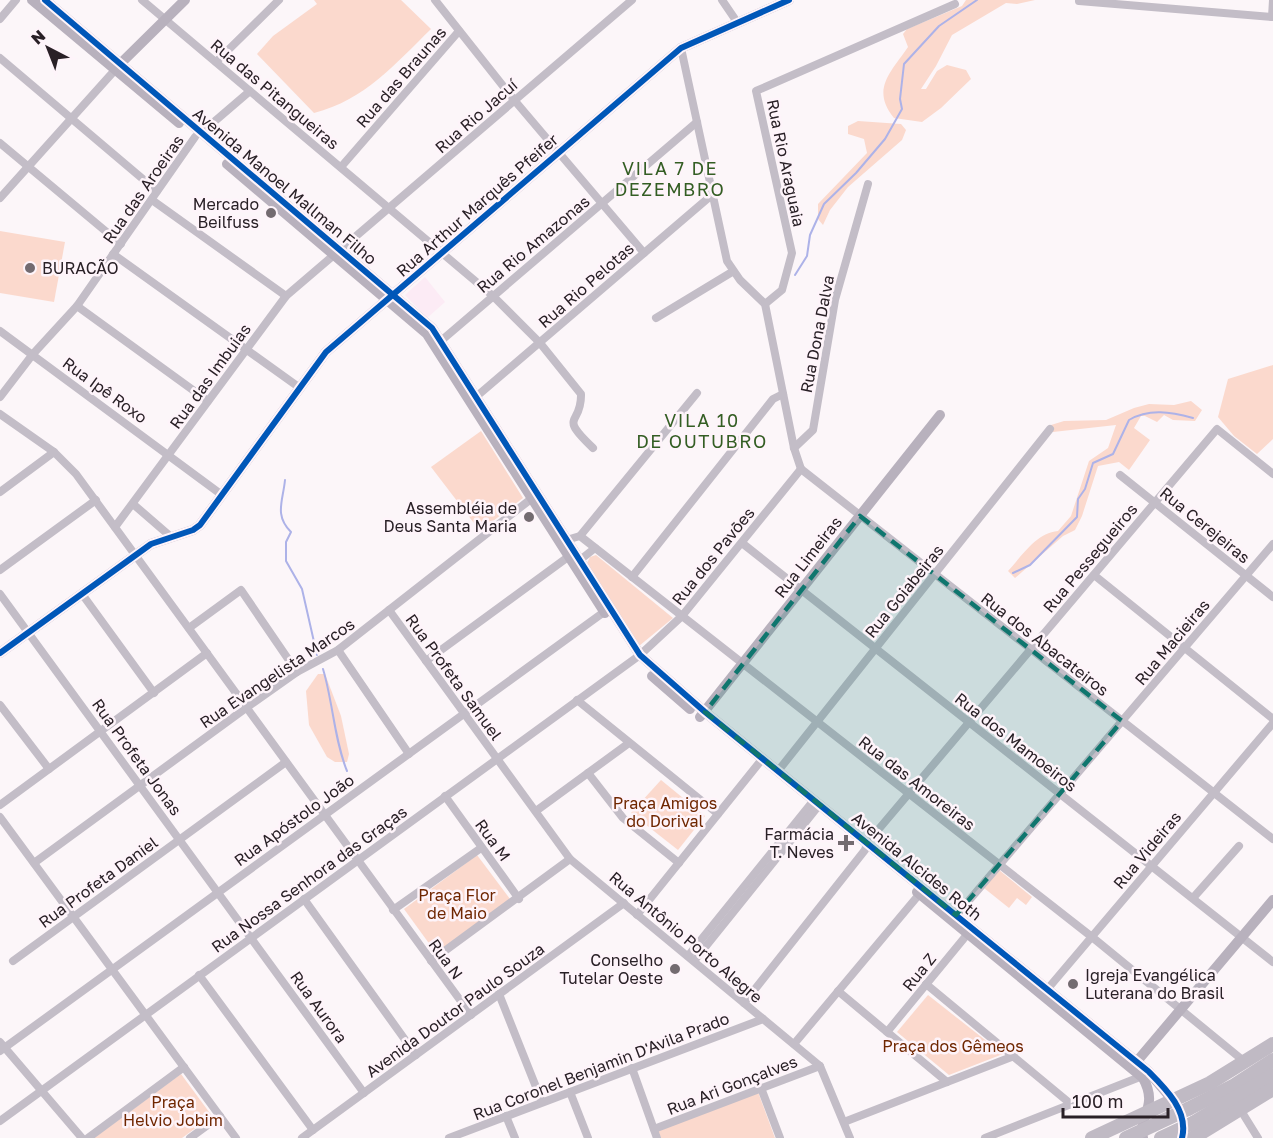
<svg xmlns="http://www.w3.org/2000/svg" width="1273" height="1138" font-family="'Golos Text',sans-serif">
<style>
.built{fill:#fcebf5}
.green{fill:#fbd9cd}
.lines{fill:none;stroke-linecap:round;stroke-linejoin:round}
.stream{stroke:#adb2e8;stroke-width:2}
.street{stroke:#c3bdc7;stroke-width:8}
.secondary{stroke:#b8b1bd;stroke-width:10}
.highway{stroke:#c0bac4;stroke-width:14}
.highway-bridge{stroke:#c0bac4;stroke-width:14}
.cycleway-casing{stroke:#fef4fa;stroke-width:10}
.cycleway{stroke:#0057b8;stroke-width:6}
.marked{fill:#0f766e;fill-opacity:0.2;stroke:#0f766e;stroke-width:4.5;stroke-dasharray:12 8;stroke-linejoin:round}
.poi-dot{fill:#736b70;stroke:#fef4fa;stroke-width:2}
.labels{text-anchor:middle;stroke-width:5;stroke-linejoin:round;paint-order:stroke}
.street-label{font-size:16px;fill:#292026;stroke:#fef4fa}
.poi-label{font-size:16px;fill:#292026;stroke:#fef4fa;text-anchor:end}
.park-label{font-size:16px;fill:#6f2600;stroke:#fef4fa}
.neighbourhood-label{font-size:18px;letter-spacing:1.5px;fill:#345e24;stroke:#fef4fa}
</style>
<rect width="100%" height="100%" fill="#fcf6f9"/>
<polygon class="built" points="425,277 445,302 427,318 405,295"/>
<g class="green">
<path d="M314 0H401L431 29C395 64 365 100 314 113L257 54 273 36 317 4Z"/>
<path d="M966 0H1035L1017 4 1006 3 952 35 936 66 921 89H926L937 71 947 65 966 70 971 79 941 108 922 122 894 118C870 89 892 71 908 47L903 34 907 29 962 6Z"/>
<polygon points="858,121 901,124 906,130 902,140 848,187 830,210 823,225 818,219 818,204 867,153 864,139 848,134 848,126"/>
<polygon points="0,231 65,242 54,302 0,293"/>
<polygon points="1273,365 1273,439 1257,454 1234,436 1218,417 1228,379"/>
<path d="M1191 401 1202 410 1195 421 1173 420 1164 415 1157 422 1145 416H1141L1134 428 1150 440 1129 470 1119 462 1098 466 1082 516 1075 530 1063 536 1015 578 1008 571C1022 556 1036 533 1058 531L1071 516 1089 461 1108 448 1116 425 1053 432 1051 425 1064 421 1106 420 1134 408 1149 404 1174 405Z"/>
<polygon points="481,431 523,498 480,531 431,467"/>
<polygon points="596,555 673,618 639,646 587,563 590,557"/>
<polygon points="318,674 325,674 341,716 349,754 347,762 335,762 327,757 309,725 306,691"/>
<polygon points="661,780 705,816 678,850 631,813"/>
<polygon points="477,855 510,899 436,953 404,909"/>
<polygon points="999,870 1032,897 1026,905 1017,898 1009,908 984,888"/>
<polygon points="928,995 1003,1054 949,1075 897,1032"/>
<polygon points="181,1074 212,1116 182,1138 94,1138"/>
<polygon points="758,1092 775,1138 661,1138 658,1130"/>
</g>
<g class="lines">
<g class="stream">
<polyline points="795,275 807,256 810,235 824,204 856,173 885,139 902,109 900,99 904,64 939,26 977,0"/>
<path d="M285 480C283 501 274 515 291 532L286 542V561L302 589 317 655"/>
<path d="M1013 573 1030 565 1077 517 1078 499 1085 489 1093 463 1113 454 1129 420C1149 408 1171 412 1193 418"/>
<path d="M323 669C333 702 334 739 347 771"/>
</g>
<g class="street">
<path d="M142 0 493 296 540 343 581 394C582 426 557 414 593 448"/>
<polyline points="435,0 515,101 644,253"/>
<polyline points="722,0 737,22"/>
<polyline points="1079,1 1273,17"/>
<polyline points="1272,17 1273,0"/>
<polyline points="0,19 16,0"/>
<polyline points="681,48 727,261 740,280 765,304 794,448 801,469"/>
<polyline points="0,58 157,191"/>
<polyline points="216,62 279,0"/>
<polyline points="201,133 250,91"/>
<polyline points="0,143 121,244"/>
<polyline points="341,167 459,31"/>
<polyline points="0,198 115,70"/>
<polyline points="152,200 286,296"/>
<polyline points="113,254 300,388"/>
<polyline points="765,304 782,290 792,253 756,91 955,4"/>
<polyline points="77,306 208,401"/>
<polyline points="656,318 732,272"/>
<polyline points="0,331 222,495"/>
<polyline points="442,340 697,122"/>
<polyline points="477,396 713,194"/>
<polyline points="0,397 33,354 77,306 195,137"/>
<polyline points="0,414 54,452 76,474 471,1015"/>
<polyline points="794,448 813,430 835,300 868,184"/>
<polyline points="801,469 1273,839"/>
<polyline points="1120,475 1273,597"/>
<polyline points="0,492 54,452"/>
<polyline points="133,504 170,536"/>
<polyline points="115,527 286,296 632,0"/>
<polyline points="580,536 697,393"/>
<polyline points="563,541 580,536 1092,937 1245,1062"/>
<polyline points="742,543 1273,962"/>
<polyline points="580,560 595,548"/>
<polyline points="0,570 96,500"/>
<polyline points="1094,575 1273,719"/>
<polyline points="632,577 773,399 783,394"/>
<polyline points="0,594 364,1093"/>
<polyline points="82,594 154,693"/>
<polyline points="389,610 570,859 820,1066 850,1138"/>
<polyline points="189,628 241,590 297,672"/>
<polyline points="338,650 409,754"/>
<polyline points="426,661 568,557"/>
<polyline points="577,700 718,814"/>
<polyline points="0,705 49,769"/>
<polyline points="778,771 1050,429"/>
<polyline points="588,773 623,818 679,863"/>
<polyline points="445,796 519,899"/>
<polyline points="0,805 207,653"/>
<polyline points="536,811 629,743"/>
<polyline points="0,817 236,1138"/>
<polyline points="34,863 246,708 297,672 338,650 531,499"/>
<polyline points="1193,898 1239,846"/>
<polyline points="304,899 416,1055"/>
<polyline points="393,910 481,848"/>
<polyline points="637,915 763,758"/>
<polyline points="954,918 1273,544"/>
<polyline points="688,956 814,800"/>
<polyline points="13,961 286,762"/>
<polyline points="431,961 570,859"/>
<polyline points="694,961 820,804"/>
<polyline points="199,975 313,1130"/>
<polyline points="926,984 1072,1105"/>
<polyline points="838,991 947,1082"/>
<polyline points="1045,992 1273,723"/>
<polyline points="499,994 542,1102"/>
<polyline points="744,1003 865,850 867,843 1217,429 1273,474"/>
<polyline points="887,1032 970,931"/>
<polyline points="0,1042 82,1138"/>
<polyline points="794,1044 922,891"/>
<polyline points="0,1051 604,612"/>
<polyline points="632,1068 657,1138"/>
<polyline points="761,1088 780,1138"/>
<polyline points="570,1092 588,1138"/>
<polyline points="1240,1109 1258,1138"/>
<polyline points="506,1116 515,1138"/>
<polyline points="0,1121 640,655 682,616 801,469"/>
<polyline points="844,1122 1014,1056"/>
<polyline points="654,1129 820,1066"/>
<polyline points="88,1138 184,1067"/>
<polyline points="190,1138 220,1116"/>
<polyline points="302,1138 624,903"/>
<polyline points="449,1138 763,1019"/>
<polyline points="985,1138 1145,1075"/>
</g>
<g class="secondary">
<polyline points="32,0 179,123"/>
<polyline points="45,0 432,328 640,655 705,712 1148,1071 1176,1104"/>
<polyline points="117,67 185,0"/>
<polyline points="227,164 427,334 605,613"/>
<polyline points="0,653 151,544 193,530 200,525 326,352 681,48 789,0"/>
<polyline points="652,676 690,709"/>
<polyline points="700,717 940,415"/>
<path d="M917 892 1143 1078C1159 1107 1138 1115 1143 1138"/>
<polyline points="1133,1066 1273,900"/>
</g>
<g class="highway">
<polyline points="1188,1109 1233,1086 1273,1060"/>
<polyline points="1193,1123 1273,1075"/>
<polyline points="1092,1138 1210,1083 1273,1044"/>
<polyline points="1193,1138 1273,1089"/>
</g>
<g class="highway-bridge">
<polyline points="1126,1138 1188,1109"/>
<polyline points="1161,1138 1193,1123"/>
</g>
<g class="cycleway-casing">
<g id="cycleway">
<path d="M45 0 432 328 640 655 705 712 1148 1071C1165 1088 1189 1111 1182 1138"/>
<polyline points="0,653 151,544 193,530 200,525 326,352 681,48 789,0"/>
</g>
</g>
<use href="#cycleway" class="cycleway"/>
</g>
<path class="marked" d="M860 516 1122 721 956 915 705 712Z"/>
<g class="poi-dot">
<circle cx="271" cy="213" r="6"/>
<circle cx="30" cy="268" r="6"/>
<circle cx="529" cy="517" r="6"/>
<path d="M843 834h6v6h6v6h-6v6h-6v-6h-6v-6h6z"/>
<circle cx="675" cy="969" r="6"/>
<circle cx="1073" cy="984" r="6"/>
</g>
<g class="labels">
<g class="street-label">
<text transform="translate(401 77) rotate(-49)" y="6">Rua das Braunas</text>
<text transform="translate(275 94) rotate(40)" y="6">Rua das Pitangueiras</text>
<text transform="translate(476 116) rotate(-41)" y="6">Rua Rio Jacuí</text>
<text transform="translate(786 163) rotate(78)" y="6">Rua Rio Araguaia</text>
<text transform="translate(285 186) rotate(40)" y="6">Avenida Manoel Mallman Filho</text>
<text transform="translate(143 189) rotate(-55)" y="6">Rua das Aroeiras</text>
<text transform="translate(477 205) rotate(-41)" y="6">Rua Arthur Marquês Pfeifer</text>
<text transform="translate(533 244) rotate(-40)" y="6">Rua Rio Amazonas</text>
<text transform="translate(586 285) rotate(-41)" y="6">Rua Rio Pelotas</text>
<text transform="translate(817 334) rotate(-79)" y="6">Rua Dona Dalva</text>
<text transform="translate(210 376) rotate(-54)" y="6">Rua das Imbuias</text>
<text transform="translate(105 390) rotate(36)" y="6">Rua Ipê Roxo</text>
<text transform="translate(1205 525) rotate(39)" y="6">Rua Cerejeiras</text>
<text transform="translate(713 556) rotate(-51)" y="6">Rua dos Pavões</text>
<text transform="translate(808 557) rotate(-52)" y="6">Rua Limeiras</text>
<text transform="translate(1090 558) rotate(-50)" y="6">Rua Pessegueiros</text>
<text transform="translate(904 591) rotate(-51)" y="6">Rua Goiabeiras</text>
<text transform="translate(1172 642) rotate(-50)" y="6">Rua Macieiras</text>
<text transform="translate(1045 644) rotate(38)" y="6">Rua dos Abacateiros</text>
<text transform="translate(277 673) rotate(-34)" y="6">Rua Evangelista Marcos</text>
<text transform="translate(454 677) rotate(54)" y="6">Rua Profeta Samuel</text>
<text transform="translate(1016 742) rotate(38)" y="6">Rua dos Mamoeiros</text>
<text transform="translate(137 757) rotate(54)" y="6">Rua Profeta Jonas</text>
<text transform="translate(917 783) rotate(38)" y="6">Rua das Amoreiras</text>
<text transform="translate(294 820) rotate(-36)" y="6">Rua Apóstolo João</text>
<text transform="translate(493 840) rotate(54)" y="6">Rua M</text>
<text transform="translate(1147 850) rotate(-50)" y="6">Rua Videiras</text>
<text transform="translate(917 866) rotate(39)" y="6">Avenida Alcides Roth</text>
<text transform="translate(309 879) rotate(-36)" y="6">Rua Nossa Senhora das Graças</text>
<text transform="translate(98 882) rotate(-36)" y="6">Rua Profeta Daniel</text>
<text transform="translate(686 937) rotate(40)" y="6">Rua Antônio Porto Alegre</text>
<text transform="translate(446 959) rotate(54)" y="6">Rua N</text>
<text transform="translate(919 972) rotate(-51)" y="6">Rua Z</text>
<text transform="translate(319 1007) rotate(54)" y="6">Rua Aurora</text>
<text transform="translate(455 1010) rotate(-36)" y="6">Avenida Doutor Paulo Souza</text>
<text transform="translate(601 1066) rotate(-21)" y="6">Rua Coronel Benjamin D'Avila Prado</text>
<text transform="translate(732 1085) rotate(-21)" y="6">Rua Ari Gonçalves</text>
</g>
<g class="poi-label">
<text x="259" y="210">Mercado<tspan x="259" dy="18">Beilfuss</tspan></text>
<text x="42" y="274" text-anchor="start">BURACÃO</text>
<text x="517" y="514">Assembléia de<tspan x="517" dy="18">Deus Santa Maria</tspan></text>
<text x="834" y="840">Farmácia<tspan x="834" dy="18">T. Neves</tspan></text>
<text x="663" y="966">Conselho<tspan x="663" dy="18">Tutelar Oeste</tspan></text>
<text x="1085" y="981" text-anchor="start">Igreja Evangélica<tspan x="1085" dy="18">Luterana do Brasil</tspan></text>
</g>
<g class="park-label">
<text x="665" y="809">Praça Amigos<tspan x="665" dy="18">do Dorival</tspan></text>
<text x="457" y="901">Praça Flor<tspan x="457" dy="18">de Maio</tspan></text>
<text x="953" y="1052">Praça dos Gêmeos</text>
<text x="173" y="1108">Praça<tspan x="173" dy="18">Helvio Jobim</tspan></text>
</g>
<g class="neighbourhood-label">
<text x="670" y="175">VILA 7 DE<tspan x="670" dy="21">DEZEMBRO</tspan></text>
<text x="702" y="427">VILA 10<tspan x="702" dy="21">DE OUTUBRO</tspan></text>
</g>
</g>
<g transform="translate(48 48) rotate(318)" stroke="#fef4fa" stroke-width="4.5" paint-order="stroke">
<path d="M0-4.5L10 22L0 15L-10 22Z" fill="#292026"/>
<text y="-9" font-size="16" font-weight="bold" text-anchor="middle" fill="#292026">N</text>
</g>
<path d="M1063 1108v9h105v-9" fill="none" stroke="#292026" stroke-width="3"/>
<text x="1072" y="1108" font-size="18" fill="#292026" stroke="#fef4fa" stroke-width="4.5" paint-order="stroke">100 m</text>
</svg>
